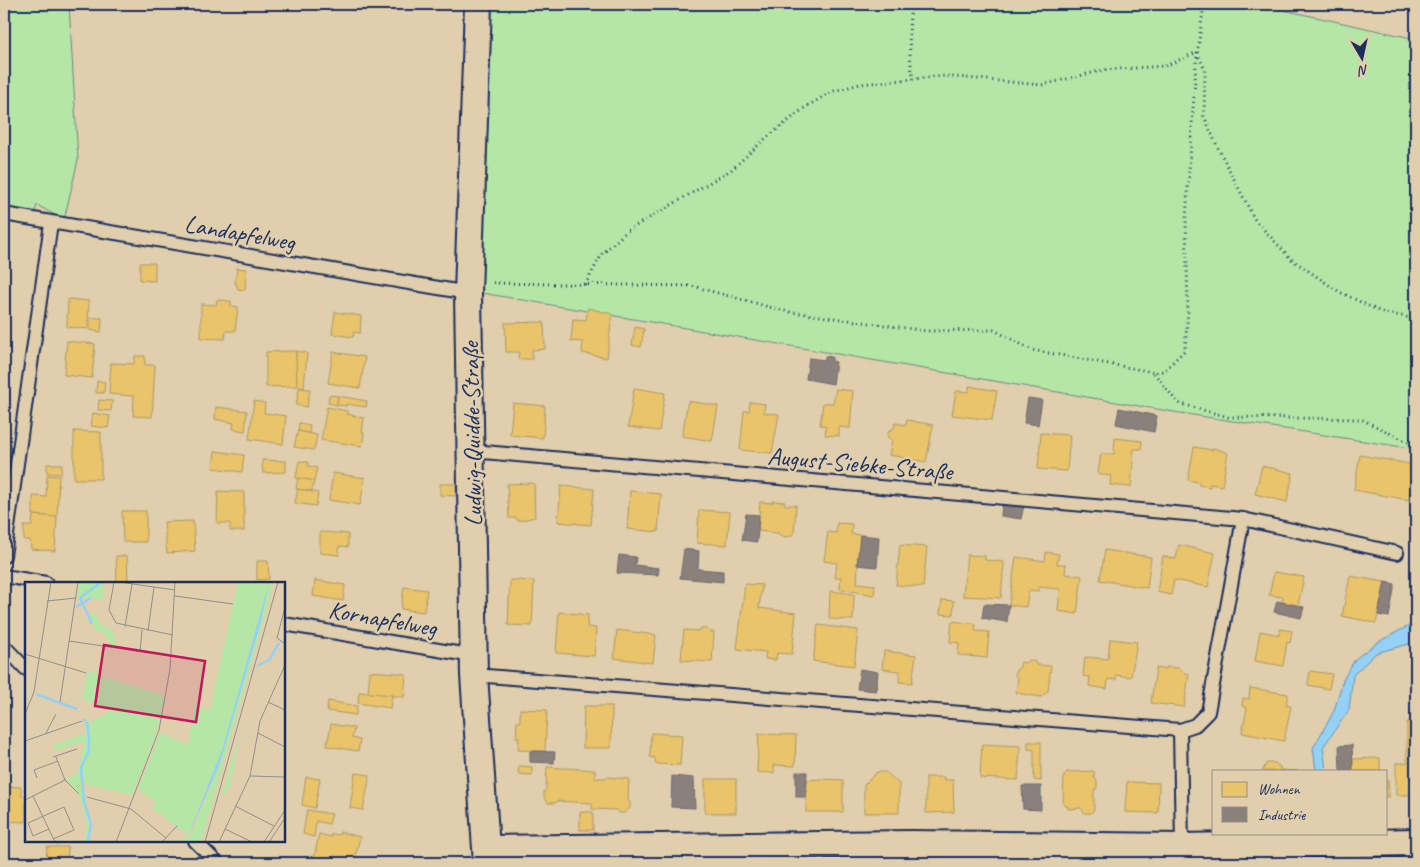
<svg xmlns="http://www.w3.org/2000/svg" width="1420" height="867" font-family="Caveat,sans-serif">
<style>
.green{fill:#b4e6a6;stroke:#688a82}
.water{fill:#94d1f4;stroke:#6490b8}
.homes{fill:#e9c46a;stroke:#ab9766}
.industry{fill:#8a817c;stroke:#696873}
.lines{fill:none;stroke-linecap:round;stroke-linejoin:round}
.lane-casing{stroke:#1b2f5e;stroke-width:16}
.street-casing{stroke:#1b2f5e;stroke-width:30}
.path{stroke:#1b2f5e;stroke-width:3;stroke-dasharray:1 4;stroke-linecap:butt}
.lane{stroke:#e0ceac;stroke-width:12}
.street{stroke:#e0ceac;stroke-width:26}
.labels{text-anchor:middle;stroke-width:5;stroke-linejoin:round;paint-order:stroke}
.street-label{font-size:25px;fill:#1b2f5e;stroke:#e0ceac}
.inset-river{fill:none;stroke:#94d1f4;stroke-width:2.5}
.inset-road{fill:none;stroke:#918e8d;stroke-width:1}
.view{fill:#c2185b;fill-opacity:0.15;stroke:#c2185b;stroke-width:2.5}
.inset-edge{fill:none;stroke:#1b2f5e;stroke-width:2.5}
</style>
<rect width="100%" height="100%" fill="#e0ceac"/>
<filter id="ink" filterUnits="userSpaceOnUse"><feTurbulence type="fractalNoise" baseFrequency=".02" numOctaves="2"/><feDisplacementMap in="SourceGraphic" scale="10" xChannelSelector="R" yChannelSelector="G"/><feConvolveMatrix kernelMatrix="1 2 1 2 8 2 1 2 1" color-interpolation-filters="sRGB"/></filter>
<g filter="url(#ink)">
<g class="green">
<polygon points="4,4 69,4 78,160 64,220 37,205 35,211 30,215 4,213"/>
<polygon points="480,4 1256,4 1416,39 1416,449 1180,413 482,293 479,184"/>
<polygon points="1328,860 1329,863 1264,863 1264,861"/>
</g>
<polygon class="water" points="1416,622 1416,642 1376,653 1353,675 1349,710 1323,747 1326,771 1316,771 1313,748 1334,711 1343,680 1355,659 1378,642"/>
<g class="homes">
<polygon points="140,263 155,263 155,281 140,280"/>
<polygon points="237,268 246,269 245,290 238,289 235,282"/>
<polygon points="68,299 89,301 88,329 67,327"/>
<polygon points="217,300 231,301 231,306 238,307 235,331 226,331 225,339 201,338 201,304 216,305"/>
<polygon points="588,308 612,314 607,358 582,353 583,342 571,341 573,319 586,320"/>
<polygon points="335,312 361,316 360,333 354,332 353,337 332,334"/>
<polygon points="90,318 102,318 101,332 90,330"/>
<polygon points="544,322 545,349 532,350 532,359 518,359 519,352 506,352 505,323"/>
<polygon points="635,327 644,329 641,347 632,345"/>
<polygon points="67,341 95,344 92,378 64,375"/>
<polygon points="296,351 297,386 266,387 266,352"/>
<polygon points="296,351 307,353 304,388 297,386"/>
<polygon points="333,352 365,357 360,388 328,383"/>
<polygon points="135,356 145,356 145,365 155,365 152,417 133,416 134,396 109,394 111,363 134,364"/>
<polygon points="97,381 105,382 104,393 96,393"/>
<polygon points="969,386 997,391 992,420 952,415 956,391 969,392"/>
<polygon points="299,388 310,389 307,407 296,405"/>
<polygon points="634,388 665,393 659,431 628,427"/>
<polygon points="836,389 853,391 850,428 839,427 839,436 825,435 826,426 820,425 823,403 833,403"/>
<polygon points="329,395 338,396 337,405 328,403"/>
<polygon points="338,396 367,401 366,407 346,404 346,406 337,405"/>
<polygon points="99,400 112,401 111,411 98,410"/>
<polygon points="254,401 265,403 264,413 286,416 283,444 249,439"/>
<polygon points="688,401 718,406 712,441 682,436"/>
<polygon points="750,402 765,404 764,413 779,414 772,453 740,450 744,411 749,411"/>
<polygon points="513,403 545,406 543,438 510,435"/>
<polygon points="216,407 247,411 245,431 233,429 234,423 215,419"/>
<polygon points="327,407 347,411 347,414 364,418 362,432 364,433 362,446 321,440"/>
<polygon points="93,413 110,416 108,428 91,426"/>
<polygon points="907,420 933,425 926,462 889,455 892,441 887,436 889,431 894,428 895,423 906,425"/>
<polygon points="299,423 310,425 309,433 298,431"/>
<polygon points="74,431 101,432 101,479 74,479"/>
<polygon points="298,431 317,435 314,450 294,447"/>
<polygon points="1041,433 1070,435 1067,471 1038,469"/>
<polygon points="1115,438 1142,441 1141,449 1134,449 1131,487 1110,485 1111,476 1098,474 1101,454 1114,454"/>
<polygon points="1194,447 1212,450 1214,448 1228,453 1222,486 1210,484 1210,487 1199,485 1199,482 1188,480"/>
<polygon points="215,451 244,455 242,472 213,468"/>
<polygon points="1360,455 1415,465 1409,500 1354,490"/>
<polygon points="262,460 286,461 286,472 263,473"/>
<polygon points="299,461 308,462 308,466 317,468 314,481 296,478"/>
<polygon points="47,464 62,464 61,474 47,473"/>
<polygon points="1262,466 1293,473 1287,502 1255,494"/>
<polygon points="333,473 365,478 360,505 329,500"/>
<polygon points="47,475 59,476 57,517 33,515 33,496 46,497"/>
<polygon points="298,478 314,481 312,491 296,489"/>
<polygon points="534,483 535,517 518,521 516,518 509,518 507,484"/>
<polygon points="440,484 456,484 456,496 440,495"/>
<polygon points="561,486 594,489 591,525 558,522"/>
<polygon points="298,489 318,493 316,506 295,503"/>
<polygon points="218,491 244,492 244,531 230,531 230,523 217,523"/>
<polygon points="630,491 661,494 658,532 627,529"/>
<polygon points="772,501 785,502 785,505 796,505 794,534 788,537 781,536 778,533 758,531 760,502 772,503"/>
<polygon points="699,510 730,512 727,545 697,543"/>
<polygon points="122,511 146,511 146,542 123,542"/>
<polygon points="33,515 57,517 55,551 31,549 30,540 24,540 24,526 32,526"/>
<polygon points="193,521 195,551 167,553 164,522"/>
<polygon points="837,523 852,524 851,534 860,535 857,583 875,585 874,595 840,589 841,577 835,578 837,563 824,561 828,532 836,533"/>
<polygon points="320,532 348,534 348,547 339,546 339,555 320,553"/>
<polygon points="900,545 927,547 923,587 896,585"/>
<polygon points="1179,545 1215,553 1208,587 1174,580 1171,595 1157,592 1163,556 1176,559"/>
<polygon points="1105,550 1151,557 1147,588 1100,580"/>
<polygon points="1046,552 1059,554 1057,564 1066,564 1065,574 1082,576 1077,614 1058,611 1060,589 1039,587 1038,591 1029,590 1026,607 1009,605 1016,557 1045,561"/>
<polygon points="967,555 985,556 985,560 1004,562 1001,598 963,596"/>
<polygon points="116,556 127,556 128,583 117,583"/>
<polygon points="257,561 268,561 269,579 257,580"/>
<polygon points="1274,572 1304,577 1298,605 1282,602 1283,597 1269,595"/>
<polygon points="1350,576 1385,582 1376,623 1342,616"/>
<polygon points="315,580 345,585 343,601 313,596"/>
<polygon points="510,580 534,581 532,626 508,625"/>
<polygon points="745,584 762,585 759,608 796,613 792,654 777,653 776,660 765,659 766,652 737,649"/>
<polygon points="404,587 427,590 424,612 401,609"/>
<polygon points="830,591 854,594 853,620 829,619"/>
<polygon points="942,600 954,601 953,615 940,614"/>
<polygon points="559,612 588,615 587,627 596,628 594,656 556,653"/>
<polygon points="952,621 976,624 975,631 989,632 987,658 958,655 959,643 950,642"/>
<polygon points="818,625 858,630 854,666 813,661"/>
<polygon points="700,629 707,629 709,632 714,632 712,662 681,660 684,630 698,631"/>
<polygon points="1280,629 1292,631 1290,643 1287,642 1283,666 1255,661 1260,631 1279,635"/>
<polygon points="617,630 656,635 653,663 614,658"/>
<polygon points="1110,639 1137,642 1131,677 1116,675 1116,680 1108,679 1107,689 1089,686 1090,677 1083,676 1085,657 1108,659"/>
<polygon points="884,651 916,655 912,683 899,682 900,671 882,669"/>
<polygon points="1029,660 1034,661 1037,665 1051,666 1048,691 1041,697 1016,693 1018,679 1015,675 1016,670 1020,667 1021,662 1025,663"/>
<polygon points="1168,667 1179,668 1182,672 1189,674 1184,707 1151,703 1156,668 1163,669"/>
<polygon points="370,671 406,674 404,697 368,693"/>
<polygon points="1310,671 1332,674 1329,689 1308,685"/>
<polygon points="1250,688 1288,694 1286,705 1291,706 1284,741 1242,733 1247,708 1242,706 1243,698 1249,699"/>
<polygon points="359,692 392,695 390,708 358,703"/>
<polygon points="328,701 357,706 356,715 327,711"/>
<polygon points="584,706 612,706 611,748 583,748"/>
<polygon points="520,709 547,710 545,751 518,750 519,737 516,737 517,722 520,722"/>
<polygon points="1407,722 1416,722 1416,795 1396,795 1396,763 1407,763"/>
<polygon points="331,724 354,728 352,738 360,740 358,751 327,746"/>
<polygon points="651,733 682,735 680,765 656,764 655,758 650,757"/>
<polygon points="759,734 796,735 795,766 774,765 774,773 757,772"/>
<polygon points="1028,742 1041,742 1041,781 1034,780 1034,750 1028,749"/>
<polygon points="982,744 1020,746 1018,780 980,778"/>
<polygon points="1380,758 1380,771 1353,771 1353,759"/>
<polygon points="1267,763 1275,763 1280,767 1280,770 1298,771 1262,771"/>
<polygon points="519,766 532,767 532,775 518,774"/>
<polygon points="547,767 595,770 595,778 606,778 606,777 629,779 628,800 630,802 630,808 624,813 619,813 617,810 592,809 592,803 557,801 555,803 548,803 544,798 544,791 546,789"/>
<polygon points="1094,771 1094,778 1097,780 1097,788 1094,791 1094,810 1091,813 1084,813 1081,808 1068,809 1068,807 1063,804 1064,775 1067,772"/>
<polygon points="877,772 886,772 899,784 899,813 864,813 864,785"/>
<polygon points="355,773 370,775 363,810 350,808"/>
<polygon points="306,777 320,779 315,808 302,805"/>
<polygon points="926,777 944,777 944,780 953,780 954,812 926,813"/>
<rect x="705" y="779" width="31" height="34"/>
<polygon points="820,779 843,780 843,812 806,812 807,780"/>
<polygon points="1386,780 1388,780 1389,797 1386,797"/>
<polygon points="1127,782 1159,783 1158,813 1125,812"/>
<polygon points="4,786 21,787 22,796 26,796 26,822 4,821"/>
<polygon points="307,810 332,814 329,824 316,821 314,837 303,834"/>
<rect x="580" y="812" width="13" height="18"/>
<polygon points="340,832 360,837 354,863 313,863 319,834 331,837 331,834 339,835"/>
<polygon points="47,847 68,847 67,863 46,863"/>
</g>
<g class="industry">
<polygon points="825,356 832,357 832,361 836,362 833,384 806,379 809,358 825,360"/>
<polygon points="1028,398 1042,400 1038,425 1024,423"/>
<polygon points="1119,408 1157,416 1154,432 1116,424"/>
<polygon points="1002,504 1024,505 1021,519 1001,516"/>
<polygon points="746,514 759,515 757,542 742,540"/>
<polygon points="860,535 879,537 877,567 857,565"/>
<polygon points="684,549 699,551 698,569 723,571 723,582 680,578"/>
<polygon points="619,555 636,557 635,565 659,568 658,575 617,573"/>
<polygon points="1385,582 1395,584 1389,617 1378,615"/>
<polygon points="1277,601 1304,607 1301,618 1274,612"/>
<polygon points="984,604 1009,605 1007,622 982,618"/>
<polygon points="860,669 878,672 876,691 857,689"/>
<polygon points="1352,745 1353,771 1340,771 1339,746"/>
<polygon points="530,751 555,752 554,763 530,762"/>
<polygon points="796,772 807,772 806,797 796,797"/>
<polygon points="672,776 694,778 695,808 671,807"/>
<polygon points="1022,786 1041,786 1041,810 1023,809"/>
</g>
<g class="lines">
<g class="lane-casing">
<g id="lane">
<polyline points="4,214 468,293"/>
<polyline points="472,451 1243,519 1397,553"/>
<polyline points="4,556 51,223"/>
<polyline points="4,576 46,583"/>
<polyline points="284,624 474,656"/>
<polyline points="4,646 26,669"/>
<polyline points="474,675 1180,730"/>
<polyline points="195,841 217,863"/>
<polyline points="1182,847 1180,730 1195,725 1208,712 1243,519"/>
</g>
</g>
<g class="street-casing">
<g id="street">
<polyline points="478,4 468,293 474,675 487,863"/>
<polyline points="487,849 910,844 1182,847 1416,842"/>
</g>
</g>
<g class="path">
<path d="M911 4C908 29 909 54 913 79"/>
<polyline points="493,283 692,286 784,311 927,331 994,330 1032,350 1153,372 1164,371 1185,350 1188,310 1186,219 1196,63 1204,4"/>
<polyline points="585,285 602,254 627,231 731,170 765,139 807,106 834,91 860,84 945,76 1042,85 1104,70 1165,66 1197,52 1205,70 1204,116 1217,146 1255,220 1291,259 1338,291 1381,312 1416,319"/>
<polyline points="1154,373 1178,403 1228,417 1361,419 1410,443 1416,443"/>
</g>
<use href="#lane" class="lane"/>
<use href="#street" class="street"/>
</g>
</g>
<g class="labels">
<g class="street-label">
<text transform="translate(240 232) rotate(10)" y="9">Landapfelweg</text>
<text transform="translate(471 434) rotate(-91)" y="9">Ludwig-Quidde-Straße</text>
<text transform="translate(860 463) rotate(5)" y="9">August-Siebke-Straße</text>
<text transform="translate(383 618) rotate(10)" y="9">Kornapfelweg</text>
</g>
</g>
<g transform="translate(25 582)">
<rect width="260" height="260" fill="#e0ceac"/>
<path d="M55 0H75L79 4 78 17 52 16ZM213 0H244L198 165 161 260H156L162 252 127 226 131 220 113 207 135 151 163 163 169 124 185 129ZM245 0H248L245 15 179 250 175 260H163L195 181ZM70 31 76 43 89 49 90 65 86 64 80 51 70 48 63 33ZM63 89 140 114 130 156 107 213 59 202 60 218 67 243 64 260H59L62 243 54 212 41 197 53 191 59 159 30 169 28 163 62 151 58 140H65L85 130 57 116ZM215 150 206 202 196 217Z" fill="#b4e6a6"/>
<path d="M244 0 236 40 195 181 161 260 198 165Z" fill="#94d1f4"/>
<path class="inset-river" d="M51 25 66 16M67 42 55 16 76 0M232 84 244 78 254 61M11 112 52 127M58 137 62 141 64 155V168L56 186 59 219 66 242 63 260"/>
<path class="inset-road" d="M89 0 84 28 91 41 148 53M94 0 150 8M150 14 208 22M22 19 51 16M260 25 252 56 260 62M100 45 107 2M123 49 129 5M44 59 146 74M115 70 117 48M0 72 61 91M35 120 53 0M243 120 260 128M0 132 9 110 26 0M21 151 31 132M233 151 260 165M0 159 57 139M28 175 52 167M31 175 40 198 54 212M225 194 260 195M12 196 9 188 33 179M8 214 30 260M62 215 106 227 141 256M0 218 40 198M210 224 249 244M24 247 8 254 3 241 39 225 49 248 28 257M200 247 227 260M91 260 134 148 145 87 150 0M137 260 152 244M180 260 253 0M194 260 225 194 235 139 260 83M239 260 260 228M244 260 260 236"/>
<path class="view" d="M79 63 180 79 171 140 70 124Z"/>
<rect width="260" height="260" class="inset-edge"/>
</g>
<rect width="1420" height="867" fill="none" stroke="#e0ceac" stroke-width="20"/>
<rect x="10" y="10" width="1400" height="847" fill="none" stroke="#1b2f5e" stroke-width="2" filter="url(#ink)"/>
<rect x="1212" y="770" width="175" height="65" fill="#e0ceac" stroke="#918e8d"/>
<rect x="1222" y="782" width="25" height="15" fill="#e9c46a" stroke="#918e8d"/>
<text x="1258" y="794" font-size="15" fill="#1b2f5e">Wohnen</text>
<rect x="1222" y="807" width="25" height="15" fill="#8a817c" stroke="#918e8d"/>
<text x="1258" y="820" font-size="15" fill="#1b2f5e">Industrie</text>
<g transform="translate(1362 58) rotate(171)" stroke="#e0ceac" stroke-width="4" paint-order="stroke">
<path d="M0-4L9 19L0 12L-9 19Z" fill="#1b2f5e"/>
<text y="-8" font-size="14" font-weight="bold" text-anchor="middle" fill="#1b2f5e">N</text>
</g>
</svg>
